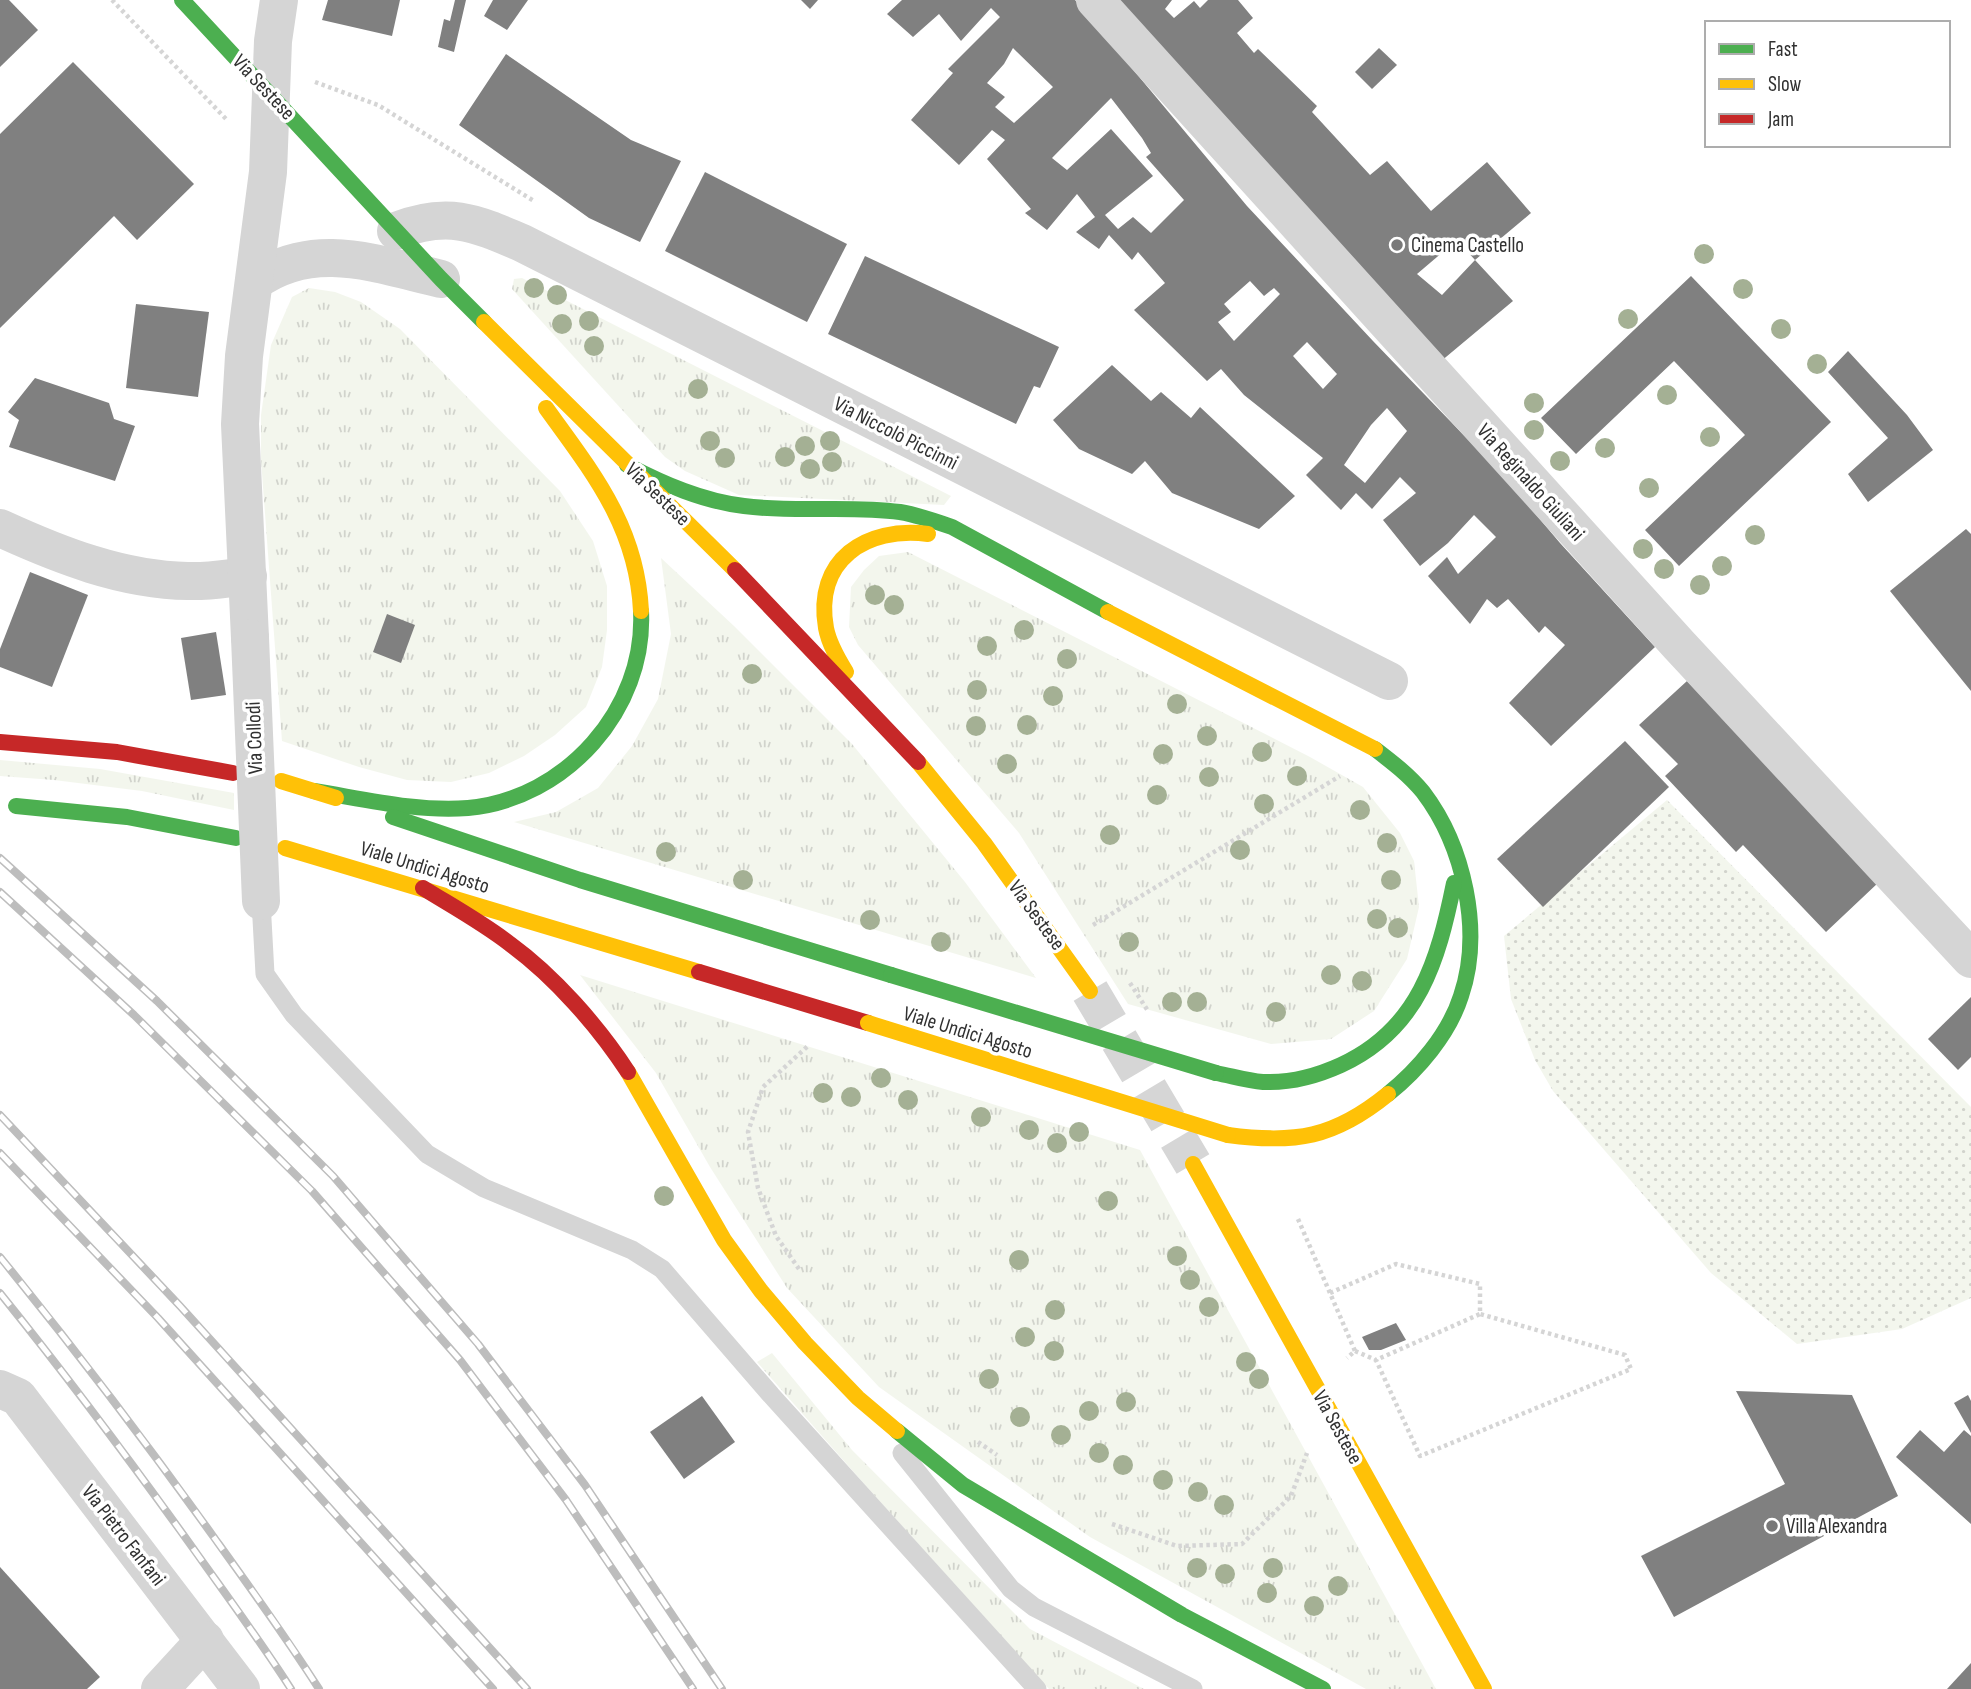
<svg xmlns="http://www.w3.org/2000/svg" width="1971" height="1689" font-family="'Sofia Sans Condensed',sans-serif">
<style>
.grass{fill:url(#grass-tufts)}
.park{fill:url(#park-dots)}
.building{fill:#808080;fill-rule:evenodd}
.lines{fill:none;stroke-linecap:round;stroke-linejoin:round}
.secondary-tunnel{stroke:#d6d6d6;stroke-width:38;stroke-dasharray:38 19;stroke-linecap:butt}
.path{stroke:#d5d5d5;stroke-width:4.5;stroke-dasharray:3.5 3.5;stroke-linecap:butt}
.lane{stroke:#d5d5d5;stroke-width:19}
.street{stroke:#d5d5d5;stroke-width:38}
.fast{stroke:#4caf50;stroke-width:16}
.slow{stroke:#ffc107;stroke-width:16}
.jam{stroke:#c62828;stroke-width:16}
.rail-casing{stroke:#bdbdbd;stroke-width:8}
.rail{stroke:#fff;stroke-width:5;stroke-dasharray:16;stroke-linecap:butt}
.street-bridge{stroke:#d5d5d5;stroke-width:38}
.fast-bridge{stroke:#4caf50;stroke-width:16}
.slow-bridge{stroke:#ffc107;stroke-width:16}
.tree{fill:#a4b094}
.poi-dot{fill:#797979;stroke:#fff;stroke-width:2.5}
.labels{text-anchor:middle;stroke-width:7;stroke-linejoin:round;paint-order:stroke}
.street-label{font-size:21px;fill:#313131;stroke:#fff}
.poi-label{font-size:21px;fill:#313131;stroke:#fff;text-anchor:start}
</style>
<defs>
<pattern id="grass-tufts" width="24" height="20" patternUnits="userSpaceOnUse" patternTransform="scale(1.75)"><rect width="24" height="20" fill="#f3f6ed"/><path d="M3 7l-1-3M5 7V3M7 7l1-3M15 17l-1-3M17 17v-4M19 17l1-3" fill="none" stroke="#d1d3cc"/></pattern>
<pattern id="park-dots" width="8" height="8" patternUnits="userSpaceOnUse" patternTransform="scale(1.75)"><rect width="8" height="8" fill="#f3f6ed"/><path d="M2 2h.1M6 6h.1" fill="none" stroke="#d1d3cc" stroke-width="1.8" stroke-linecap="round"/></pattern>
</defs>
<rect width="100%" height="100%" fill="#fff"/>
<g class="grass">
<polygon points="522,278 951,496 944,505 739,495 685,471 665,457 512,289 514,279"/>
<polygon points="309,288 335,292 361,302 400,329 560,491 593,541 607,586 607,630 602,667 586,707 555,735 524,756 489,773 451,782 407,780 359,767 282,741 261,460 261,415 271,345 292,297"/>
<polygon points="908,552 1310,757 1363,787 1400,833 1414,861 1419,907 1407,959 1374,1011 1331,1039 1271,1044 1128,1004 1019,833 858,645 849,627 851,587 864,570 879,556"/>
<polygon points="661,558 734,626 852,744 965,882 1036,978 514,822 556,812 598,788 632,746 658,699 671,634"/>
<polygon points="0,760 100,769 234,793 234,810 142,791 54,780 0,776"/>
<polygon points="580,975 1140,1150 1436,1689 1366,1689 1090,1537 879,1387 787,1288 710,1167 656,1073"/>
<polygon points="772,1353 852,1450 1030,1629 1144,1689 1049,1689 866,1486 757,1362"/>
</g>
<polygon class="park" points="1667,800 1971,1107 1971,1298 1902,1329 1797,1344 1711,1273 1553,1091 1535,1060 1511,999 1504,936"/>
<g class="building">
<polygon points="0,0 9,0 38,30 0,67"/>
<polygon points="328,0 400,0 392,36 322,20"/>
<polygon points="455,0 466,0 454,52 438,47 444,19 450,21"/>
<polygon points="493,0 528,0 507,30 484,16"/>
<polygon points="801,0 818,0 810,9"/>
<path d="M902 0H1075L1247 206 1373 341 1506 479 1560 543 1655 647 1551 746 1509 703 1565 645 1545 626 1539 633 1508 599 1497 608 1487 599 1470 624 1428 576 1447 557 1458 574 1496 537 1474 515 1448 543 1420 566 1383 520 1416 493 1400 477 1372 509 1356 493 1341 510 1306 475 1323 458 1244 395 1221 369 1207 381 1134 310 1165 283 1138 252 1132 260 1109 235 1099 249 1076 232 1095 217 1077 194 1047 230 1025 213 1031 209 987 159 1005 140 992 130 959 165 911 120 953 73 948 69 1000 17 991 8 961 41 939 14 913 37 887 14ZM1013 48 1053 87 1014 123 995 107 1005 97 987 83 1004 64ZM1111 98 1142 138 1151 153 1146 157 1184 200 1151 233 1133 217 1118 229 1105 215 1153 176 1111 129 1067 170 1052 158ZM1250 281 1264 296 1274 288 1280 294 1234 341 1218 322 1231 312 1224 304ZM1307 342 1337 374 1323 389 1293 356ZM1387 408 1407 431 1365 483 1344 465 1371 425Z"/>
<path d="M1109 0H1172L1165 9 1174 18 1194 1 1200 8 1208 0H1238L1253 18 1237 33 1254 53 1258 49 1317 106 1312 112 1370 175 1387 161 1431 211 1487 162 1531 213 1475 260 1513 301 1440 362ZM1457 240 1475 260 1442 295 1417 274Z"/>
<polygon points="1379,48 1397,65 1372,89 1355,72"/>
<polygon points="506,54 631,140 681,161 640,242 589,218 459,125"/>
<polygon points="73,62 194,184 137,240 114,216 0,328 0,134"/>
<polygon points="705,172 847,244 807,322 665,251"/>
<polygon points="865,256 1059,347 1040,388 1034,386 1016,424 828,334"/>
<polygon points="1691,276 1831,422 1679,566 1645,530 1745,435 1674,361 1576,454 1541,418"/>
<polygon points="136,304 209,312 198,397 126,388"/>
<polygon points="1848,351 1907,415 1933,450 1868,502 1848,474 1888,438 1828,372"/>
<polygon points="1112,365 1151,401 1161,392 1191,418 1200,407 1295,496 1259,529 1172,493 1145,461 1132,474 1079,449 1053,420"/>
<polygon points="35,378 109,403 114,419 135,426 115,481 9,447 19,420 8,412"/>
<polygon points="1966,529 1971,534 1971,691 1890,591"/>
<polygon points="30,572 88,595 52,687 0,667 0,649"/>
<polygon points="387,614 415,625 401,663 373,652"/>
<polygon points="216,632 226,695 191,700 181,638"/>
<polygon points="1687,681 1879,882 1826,932 1743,845 1736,852 1665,776 1678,764 1639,725"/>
<polygon points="1625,741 1669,787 1543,907 1497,859"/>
<polygon points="1971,997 1971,1057 1958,1070 1928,1039"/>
<polygon points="1396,1323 1406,1340 1381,1350 1369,1350 1362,1337"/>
<polygon points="1736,1391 1852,1395 1898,1496 1674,1617 1641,1556 1785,1484"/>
<polygon points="1968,1395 1971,1401 1971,1433 1954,1403"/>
<polygon points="702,1396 735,1442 684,1479 650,1432"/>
<polygon points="1920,1430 1944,1452 1964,1430 1971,1436 1971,1524 1896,1457"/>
<polygon points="0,1567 100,1677 87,1689 0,1689"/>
<polygon points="1971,1663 1971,1689 1947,1689"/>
</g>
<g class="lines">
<polyline class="secondary-tunnel" points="1090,991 1193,1164"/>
<g class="path">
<polyline points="112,0 228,121"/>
<polyline points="315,82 378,105 534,201"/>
<polyline points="1093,925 1340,776"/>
<polyline points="1130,983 1148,1011"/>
<polyline points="1298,1219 1355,1351 1347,1358"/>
<polyline points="799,1269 776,1236 758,1188 748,1132 763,1087 809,1045"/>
<polyline points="1330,1293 1396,1264 1480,1284 1480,1314 1625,1355 1631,1369 1420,1456 1376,1360 1480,1314"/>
<polyline points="1355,1351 1376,1360"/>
<polyline points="978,1442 997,1455"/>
<polyline points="1112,1524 1177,1546 1242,1544 1291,1496 1307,1453"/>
</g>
<g class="lane">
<polyline points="261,901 265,974 294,1015 427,1154 484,1188 632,1250 662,1269 771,1395 1037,1689"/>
<polyline points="902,1453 1011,1589 1034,1607 1193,1689"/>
</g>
<g class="street">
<polyline points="1095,0 1679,645 1971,959"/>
<path d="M396 231C447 211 473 222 522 243L1389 681"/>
<path d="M254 282C313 239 376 264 441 279"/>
<path d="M0 528C59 555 122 580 188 581 208 582 228 578 248 576"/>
<polyline points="250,638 240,424 244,356 268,172 273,41 279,0"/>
<polyline points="0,1389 18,1397 241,1689"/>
<polyline points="160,1689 205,1640"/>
</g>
<g class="fast">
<polyline points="182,0 441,279 484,322"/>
<path d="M627 465C664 484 702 501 744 506 796 513 848 505 900 512 918 515 935 521 952 527L1108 612"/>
<path d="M1375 749C1392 762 1409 775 1423 792 1464 846 1483 931 1461 996 1449 1034 1418 1070 1388 1094"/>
<path d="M314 791C364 799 417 812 468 808 566 799 646 709 641 611"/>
<polyline points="16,806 127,817 236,838"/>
<polyline points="393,817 580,880 891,975"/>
<path d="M1216 1073C1232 1076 1247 1081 1263 1082 1290 1083 1317 1076 1341 1065 1419 1029 1438 961 1454 883"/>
<polyline points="897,1431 963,1485 1182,1615 1323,1689"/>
</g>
<g class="slow">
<polyline points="484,322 735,570"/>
<path d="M546 408C593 473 637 527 641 611"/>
<polyline points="1108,612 1375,749"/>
<path d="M846 672C838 659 829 644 826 628 814 560 866 526 928 534"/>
<polyline points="918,762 984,843 1090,991"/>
<polyline points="281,781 336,798"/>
<polyline points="285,848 699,972"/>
<polyline points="628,1072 724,1240 761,1291 805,1343 858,1398 897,1431"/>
<path d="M1228 1135C1295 1144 1334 1138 1388 1094"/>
<polyline points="1193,1164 1484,1689"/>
</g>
<g class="jam">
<polyline points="735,570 918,762"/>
<polyline points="0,742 117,752 233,773"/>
<path d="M423 888C452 906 483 923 510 944 554 976 598 1026 628 1072"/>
<polyline points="699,972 868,1023"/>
</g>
<g class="rail-casing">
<g id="rail">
<polyline points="0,858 157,1001 333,1176 478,1344 585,1485 722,1689"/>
<polyline points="0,892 134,1015 312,1191 460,1360 566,1500 693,1689"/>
<polyline points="0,1115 180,1306 527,1689"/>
<polyline points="0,1153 158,1318 493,1689"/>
<path d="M0 1257C74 1348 145 1441 213 1536 249 1586 286 1637 319 1689"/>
<path d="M0 1293C66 1375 129 1459 190 1544 224 1592 259 1639 291 1689"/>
</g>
</g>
<use href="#rail" class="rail"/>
<polyline class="street-bridge" points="250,638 261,901"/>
<polyline class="fast-bridge" points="891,975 1216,1073"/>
<polyline class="slow-bridge" points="868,1023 1228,1135"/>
</g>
<g class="tree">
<circle cx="1704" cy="254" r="10"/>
<circle cx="534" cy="288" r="10"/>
<circle cx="1743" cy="289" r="10"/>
<circle cx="557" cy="295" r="10"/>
<circle cx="1628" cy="319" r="10"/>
<circle cx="589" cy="321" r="10"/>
<circle cx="562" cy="324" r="10"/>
<circle cx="1781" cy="329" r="10"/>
<circle cx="594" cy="346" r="10"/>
<circle cx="1817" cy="364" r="10"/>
<circle cx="698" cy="389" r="10"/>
<circle cx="1667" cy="395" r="10"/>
<circle cx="1534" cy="403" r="10"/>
<circle cx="1534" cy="430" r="10"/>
<circle cx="1710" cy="437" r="10"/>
<circle cx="710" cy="441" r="10"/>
<circle cx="830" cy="441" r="10"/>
<circle cx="805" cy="446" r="10"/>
<circle cx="1605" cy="448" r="10"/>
<circle cx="785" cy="457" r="10"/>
<circle cx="725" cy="458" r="10"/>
<circle cx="1560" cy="461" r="10"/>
<circle cx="832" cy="462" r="10"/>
<circle cx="810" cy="469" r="10"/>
<circle cx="1649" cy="488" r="10"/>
<circle cx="1755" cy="535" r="10"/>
<circle cx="1643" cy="549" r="10"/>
<circle cx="1722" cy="566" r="10"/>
<circle cx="1664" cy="569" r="10"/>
<circle cx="1700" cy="585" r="10"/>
<circle cx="875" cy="595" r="10"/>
<circle cx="894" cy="605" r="10"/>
<circle cx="1024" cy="630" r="10"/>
<circle cx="987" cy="646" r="10"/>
<circle cx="1067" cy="659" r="10"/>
<circle cx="752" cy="674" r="10"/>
<circle cx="977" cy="690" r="10"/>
<circle cx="1053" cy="696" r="10"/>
<circle cx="1177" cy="704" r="10"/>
<circle cx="1027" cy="725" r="10"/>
<circle cx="976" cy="726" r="10"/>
<circle cx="1207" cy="736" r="10"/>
<circle cx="1262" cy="752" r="10"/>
<circle cx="1163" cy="754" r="10"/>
<circle cx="1007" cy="764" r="10"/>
<circle cx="1297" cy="776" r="10"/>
<circle cx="1209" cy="777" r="10"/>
<circle cx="1157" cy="795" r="10"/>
<circle cx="1264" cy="804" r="10"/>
<circle cx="1360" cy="810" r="10"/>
<circle cx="1110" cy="835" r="10"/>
<circle cx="1387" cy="843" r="10"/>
<circle cx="1240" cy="850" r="10"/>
<circle cx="666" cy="852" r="10"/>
<circle cx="743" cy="880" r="10"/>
<circle cx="1391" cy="880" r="10"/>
<circle cx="1377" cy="919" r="10"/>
<circle cx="870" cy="920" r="10"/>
<circle cx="1398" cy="928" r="10"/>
<circle cx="941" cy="942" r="10"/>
<circle cx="1129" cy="942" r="10"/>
<circle cx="1331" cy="975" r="10"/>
<circle cx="1362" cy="981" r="10"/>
<circle cx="1172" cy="1002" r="10"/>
<circle cx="1197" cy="1002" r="10"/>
<circle cx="1276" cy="1012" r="10"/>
<circle cx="881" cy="1078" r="10"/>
<circle cx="823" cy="1093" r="10"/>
<circle cx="851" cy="1097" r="10"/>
<circle cx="908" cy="1100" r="10"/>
<circle cx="981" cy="1117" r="10"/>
<circle cx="1029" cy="1130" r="10"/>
<circle cx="1079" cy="1132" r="10"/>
<circle cx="1057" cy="1143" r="10"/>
<circle cx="664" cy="1196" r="10"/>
<circle cx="1108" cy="1201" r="10"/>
<circle cx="1177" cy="1256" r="10"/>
<circle cx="1019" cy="1260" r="10"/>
<circle cx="1190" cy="1280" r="10"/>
<circle cx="1209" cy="1307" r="10"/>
<circle cx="1055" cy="1310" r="10"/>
<circle cx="1025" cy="1337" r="10"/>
<circle cx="1054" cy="1351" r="10"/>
<circle cx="1246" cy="1362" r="10"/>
<circle cx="989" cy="1379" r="10"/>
<circle cx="1259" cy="1379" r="10"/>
<circle cx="1126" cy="1402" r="10"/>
<circle cx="1089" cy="1411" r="10"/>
<circle cx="1020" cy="1417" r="10"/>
<circle cx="1061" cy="1435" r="10"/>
<circle cx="1099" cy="1453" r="10"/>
<circle cx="1123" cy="1465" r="10"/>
<circle cx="1163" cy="1480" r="10"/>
<circle cx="1198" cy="1492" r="10"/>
<circle cx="1224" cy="1505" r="10"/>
<circle cx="1197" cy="1568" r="10"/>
<circle cx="1273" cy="1568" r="10"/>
<circle cx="1225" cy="1574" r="10"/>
<circle cx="1338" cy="1586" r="10"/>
<circle cx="1267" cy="1593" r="10"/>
<circle cx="1314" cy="1606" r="10"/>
</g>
<g class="poi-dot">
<circle cx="1397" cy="245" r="7"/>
<circle cx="1772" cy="1526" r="7"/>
</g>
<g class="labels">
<g class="street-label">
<text transform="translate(264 87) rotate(47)" y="7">Via Sestese</text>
<text transform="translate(896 433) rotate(27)" y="7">Via Niccolò Piccinni</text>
<text transform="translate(1531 482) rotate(48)" y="7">Via Reginaldo Giuliani</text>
<text transform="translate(658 494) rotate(44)" y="7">Via Sestese</text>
<text transform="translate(254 738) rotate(-92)" y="7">Via Collodi</text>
<text transform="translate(425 867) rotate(17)" y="7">Viale Undici Agosto</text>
<text transform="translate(1037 915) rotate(54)" y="7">Via Sestese</text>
<text transform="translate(968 1032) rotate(17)" y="7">Viale Undici Agosto</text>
<text transform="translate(1338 1427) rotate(61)" y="7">Via Sestese</text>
<text transform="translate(124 1535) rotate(52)" y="7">Via Pietro Fanfani</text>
</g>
<g class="poi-label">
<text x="1411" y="252">Cinema Castello</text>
<text x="1786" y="1533">Villa Alexandra</text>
</g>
</g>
<rect x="1705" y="21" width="245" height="126" fill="#ffffff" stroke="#adadad" stroke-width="2"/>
<rect x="1719" y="44" width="35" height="10" fill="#4caf50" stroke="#adadad" stroke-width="2"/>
<text x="1768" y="56" font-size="21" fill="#313131">Fast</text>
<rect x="1719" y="79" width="35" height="10" fill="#ffc107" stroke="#adadad" stroke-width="2"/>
<text x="1768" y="91" font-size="21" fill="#313131">Slow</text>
<rect x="1719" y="114" width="35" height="10" fill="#c62828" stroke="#adadad" stroke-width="2"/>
<text x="1768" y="126" font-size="21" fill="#313131">Jam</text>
</svg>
